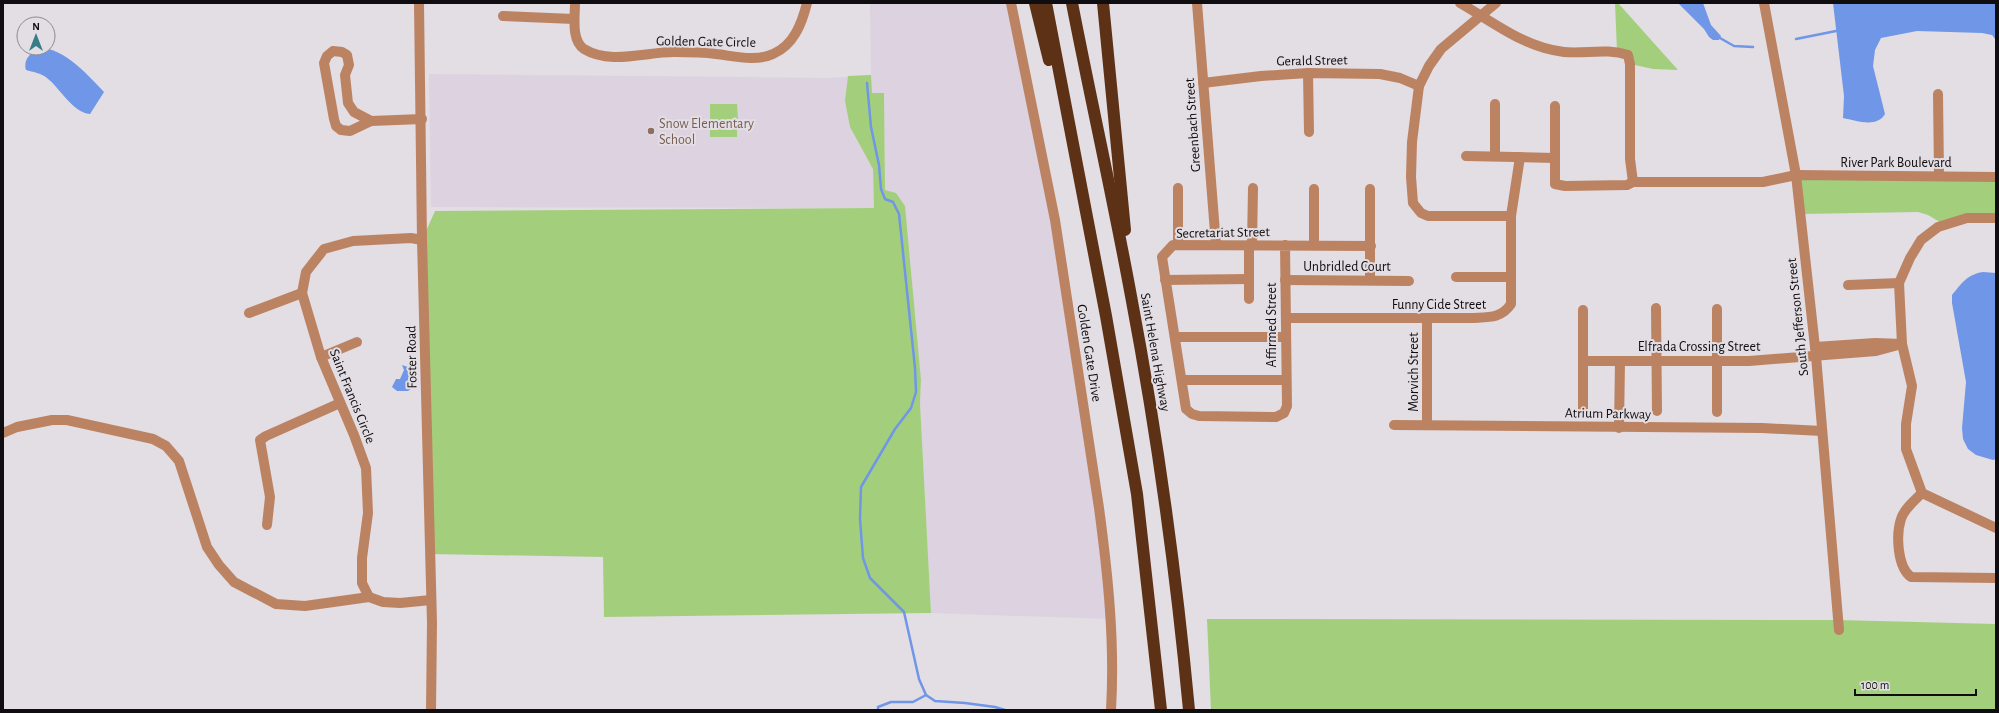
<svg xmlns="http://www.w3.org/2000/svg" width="1999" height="713" font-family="'Alegreya Sans',sans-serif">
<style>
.built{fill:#dcd2e0}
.green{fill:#a3cf7d}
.water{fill:#7096e7}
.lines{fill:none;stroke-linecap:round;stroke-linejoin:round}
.stream{stroke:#7096e7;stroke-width:2.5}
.minor{stroke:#bc8363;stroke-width:10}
.highway{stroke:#5c3115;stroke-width:12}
.education-dot{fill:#8d6e63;stroke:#e3dde4;stroke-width:1.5}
.labels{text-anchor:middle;stroke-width:4;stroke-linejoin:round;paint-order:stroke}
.street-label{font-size:14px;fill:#0f0d0f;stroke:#e3dde4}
.education-label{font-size:14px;fill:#785e54;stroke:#e3dde4;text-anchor:start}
</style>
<rect width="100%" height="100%" fill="#e3dde4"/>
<polygon class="built" points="870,3 1011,3 1044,164 1111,619 931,613 920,403 921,380 885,190 884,93 872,93 874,208 431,207 429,74 830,78 871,75"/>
<g class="green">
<polygon points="1615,3 1618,3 1678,70 1653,69 1630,64 1617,51"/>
<polygon points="871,75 872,93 884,93 885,190 896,193 905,206 921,380 920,403 931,613 604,617 603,557 430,554 422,240 435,211 874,208 873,169 850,127 845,101 848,76"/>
<polygon points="710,104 737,104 738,120 710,120"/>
<polygon points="737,121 737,137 710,137 710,122"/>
<polygon points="1796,175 1996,177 1996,218 1945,225 1928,215 1918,212 1800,214"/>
<polygon points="1207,619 1838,620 1996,624 1996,710 1211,710"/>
</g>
<g class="water">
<polygon points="1678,3 1703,3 1711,25 1721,36 1719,40 1713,40 1709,37 1704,29"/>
<path d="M1833 3H1996V40L1992 35 1982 33 1917 31 1881 38 1875 50 1873 66 1885 114C1877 128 1857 121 1843 118L1844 96Z"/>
<path d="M41 48C64 48 89 76 104 92L90 114C73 113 59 87 47 78 41 73 33 72 26 70 23 59 31 52 41 48Z"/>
<path d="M1983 272 1996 273V459L1993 460 1976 455 1968 449 1963 439 1962 428 1966 382 1952 303V295C1962 283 1966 275 1983 272Z"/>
<polygon points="402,365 408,367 410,370 411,389 408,391 397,391 392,387 396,379 400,379 404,370"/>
</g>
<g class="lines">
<g class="stream">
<polyline points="1720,38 1734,46 1753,47"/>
<polyline points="1796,39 1836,31"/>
<polyline points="867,83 871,127 879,165 881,189 885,199 893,202 899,214 915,368 916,392 911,408 895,429 861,487 860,519 863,558 870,578 904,612 919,679 926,695 913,702 891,702 878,707 878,710"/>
<polyline points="926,695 935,701 965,703 995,707 1005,710"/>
</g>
<g class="minor">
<polyline points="419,3 422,240 432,623 431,710"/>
<path d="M575 3C575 17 571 40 584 49 610 65 645 52 674 52 688 52 702 52 716 54 734 56 756 62 773 54 794 45 802 23 807 3"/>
<path d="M1011 3 1055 220 1099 508C1108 575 1115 642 1111 710"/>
<polyline points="1197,3 1216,245"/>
<path d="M1460 3C1493 22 1525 48 1564 52 1586 54 1607 48 1628 55L1630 64V159L1633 182H1763L1796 175 1996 177"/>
<polyline points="1496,3 1441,49 1429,66 1419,86 1412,142 1411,177 1413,203 1421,213 1428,216 1511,216"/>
<polyline points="1764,3 1796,175 1816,356 1839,630"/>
<polyline points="503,16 574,19"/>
<polyline points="1308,73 1309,132"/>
<polyline points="1203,83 1261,76 1308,73 1380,74 1400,78 1419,86"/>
<polyline points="1938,94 1939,176"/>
<polyline points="1555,106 1555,184 1565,186 1627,185 1633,182"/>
<polyline points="371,121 354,112 348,103 345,75 349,65 347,55 342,52 333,51 327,56 324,63 334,119 336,126 341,130 350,131 371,121 422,119"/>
<polyline points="1466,156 1555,158"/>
<polyline points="1495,156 1495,104"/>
<polyline points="1178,188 1178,245"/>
<polyline points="1370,189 1370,280"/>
<polyline points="1249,245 1249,299"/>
<polyline points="1252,245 1253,188"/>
<polyline points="1285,245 1287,406 1284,413 1276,417 1199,416 1192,414 1186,409 1162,257 1173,245 1371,246"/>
<polyline points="1314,245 1314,189"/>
<polyline points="1456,277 1511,277"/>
<polyline points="1165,280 1249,279"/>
<polyline points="1285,280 1409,281"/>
<polyline points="1848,285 1899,283"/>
<polyline points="1656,308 1657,411"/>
<polyline points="249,313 302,293"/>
<path d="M1286 318H1471C1488 317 1501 319 1511 304V216L1520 157"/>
<polyline points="1175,337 1285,337"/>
<polyline points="321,357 357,342"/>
<polyline points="1583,361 1749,361 1876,351 1902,344 1875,343 1815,347"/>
<polyline points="1182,380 1285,380"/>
<polyline points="1583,411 1583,310"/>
<polyline points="1717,412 1717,309"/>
<polyline points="1394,425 1762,428 1822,431"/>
<polyline points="1427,425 1427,318"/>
<polyline points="1619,428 1620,361"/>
<polyline points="3,433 17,427 52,420 67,420 153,439 166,446 179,461 207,547 219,565 234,582 276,604 305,606 369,597 383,602 400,603 431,600"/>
<polyline points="1922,493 1906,449 1906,424 1912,386 1902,344 1899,283 1910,258 1921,240 1938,227 1967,218 1996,218"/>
<path d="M1922 493C1915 500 1904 509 1901 519 1896 534 1897 567 1911 577L1996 578"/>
<polyline points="1922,493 1996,528"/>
<polyline points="267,525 270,497 260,440 266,436 340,403"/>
<polyline points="369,597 362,583 362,558 368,513 366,468 354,435 321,357 302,293 306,272 324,249 353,241 411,238 422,240"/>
</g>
<g class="highway">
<polyline points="1035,3 1049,60"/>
<polyline points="1046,3 1106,316 1137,494 1161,710"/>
<path d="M1072 3C1091 101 1113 198 1131 296 1157 433 1176 571 1189 710"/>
<polyline points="1103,3 1125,230"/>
</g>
</g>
<circle class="education-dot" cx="651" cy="131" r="4"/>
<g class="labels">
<g class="street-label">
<text transform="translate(706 41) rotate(1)" y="5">Golden Gate Circle</text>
<text transform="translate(1312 60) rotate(-1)" y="5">Gerald Street</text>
<text transform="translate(1192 125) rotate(-94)" y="5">Greenbach Street</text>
<text x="1896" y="167">River Park Boulevard</text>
<text transform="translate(1223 232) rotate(-1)" y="5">Secretariat Street</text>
<text x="1347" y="271">Unbridled Court</text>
<text x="1439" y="309">Funny Cide Street</text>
<text transform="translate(1797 317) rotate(-96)" y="5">South Jefferson Street</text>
<text transform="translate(1271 325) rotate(-90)" y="5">Affirmed Street</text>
<text x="1699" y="351">Elfrada Crossing Street</text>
<text transform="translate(1156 352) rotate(80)" y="5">Saint Helena Highway</text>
<text transform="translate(1090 353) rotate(81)" y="5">Golden Gate Drive</text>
<text transform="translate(411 357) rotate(-91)" y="5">Foster Road</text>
<text transform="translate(1413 372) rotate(-90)" y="5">Morvich Street</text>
<text transform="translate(353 396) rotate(68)" y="5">Saint Francis Circle</text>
<text transform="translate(1608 413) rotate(1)" y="5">Atrium Parkway</text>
</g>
<g class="education-label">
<text x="659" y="128">Snow Elementary<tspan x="659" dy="16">School</tspan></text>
</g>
</g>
<rect width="1999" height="713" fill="none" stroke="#0f0d0f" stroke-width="8"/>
<g transform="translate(36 36)"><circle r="19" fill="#e3dde4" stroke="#8e8a8f"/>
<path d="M0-3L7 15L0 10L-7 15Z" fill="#367d88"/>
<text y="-6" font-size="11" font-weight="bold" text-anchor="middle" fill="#0f0d0f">N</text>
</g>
<path d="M1855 689v6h121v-6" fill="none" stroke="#0f0d0f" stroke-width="2"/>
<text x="1861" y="689" font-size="12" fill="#0f0d0f" stroke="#e3dde4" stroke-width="3" paint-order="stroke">100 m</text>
</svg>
